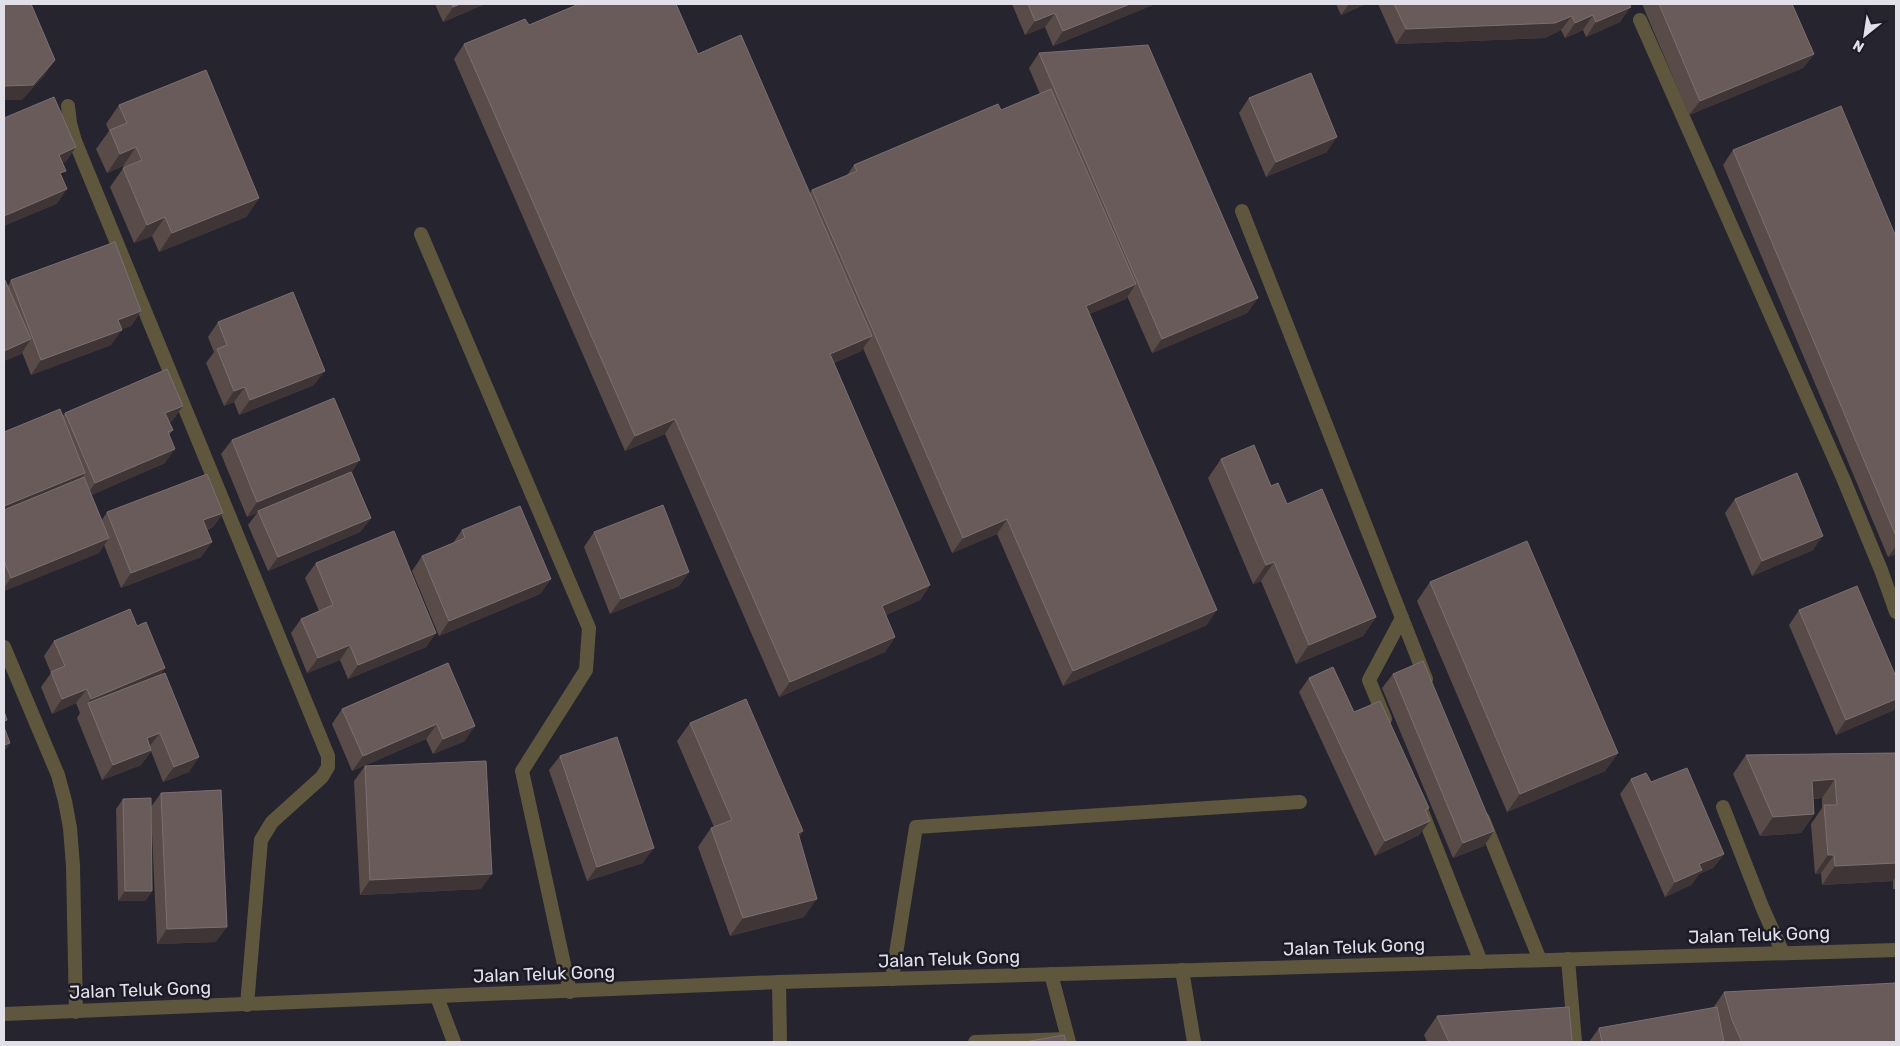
<svg xmlns="http://www.w3.org/2000/svg" width="1900" height="1046" font-family="Rubik,sans-serif">
<style>
.lines{fill:none;stroke-linecap:round;stroke-linejoin:round}
.service{stroke:#5e573e;stroke-width:14}
.minor{stroke:#5e573e;stroke-width:14}
.tertiary{stroke:#5e573e;stroke-width:14}
.wall{fill:#594b48}
.shaded-wall{fill:#3f3537}
.building{fill:#685b59;stroke:#7b7070}
.labels{text-anchor:middle;stroke-width:5;stroke-linejoin:round;paint-order:stroke}
.street-label{font-size:18px;fill:#e1e0e8;stroke:#1c1a26}
</style>
<rect width="100%" height="100%" fill="#26242f"/>
<g class="lines">
<g class="service">
<polyline points="1640,20 1843,478 1881,570 1896,612"/>
<polyline points="68,106 70,123 75,141 328,756 328,767 322,777 272,822 261,840 247,1005"/>
<polyline points="1242,211 1426,679"/>
<polyline points="421,234 589,628 586,670 522,771 570,992"/>
<polyline points="4,647 58,775 65,801 70,828 73,866 76,1012"/>
<polyline points="1385,719 1369,680 1402,618"/>
<polyline points="1723,807 1763,909 1783,953"/>
<polyline points="1421,809 1481,962"/>
<polyline points="1483,819 1540,960"/>
<polyline points="1051,974 1069,1042"/>
<polyline points="892,979 916,827 1300,802"/>
<polyline points="779,982 780,1042"/>
<polyline points="437,997 454,1042"/>
<polyline points="975,1042 1068,1039"/>
</g>
<g class="minor">
<polyline points="1568,959 1575,1042"/>
<polyline points="1182,970 1194,1042"/>
</g>
<polyline class="tertiary" points="4,1014 779,982 1896,950"/>
</g>
<g class="wall">
<polygon points="435,4 485,4 443,22"/>
<polygon points="1012,4 1155,4 1053,46 1045,27 1025,35"/>
<polygon points="1336,4 1366,4 1341,15"/>
<polygon points="1378,4 1629,4 1620,22 1586,37 1583,30 1565,38 1561,30 1545,38 1396,44"/>
<polygon points="1642,4 1792,4 1814,54 1803,68 1689,115"/>
<polygon points="529,25 698,54 810,193 812,190 847,175 854,165 1001,110 1040,94 1029,68 1039,53 1258,298 1247,313 1152,353 1127,296 1126,299 1089,314 1207,625 1063,686 997,534 952,553 863,348 861,351 834,363 930,585 920,600 886,615 895,637 885,652 779,697 665,434 625,451 454,59 464,44"/>
<polygon points="1249,98 1327,152 1266,177 1239,113"/>
<polygon points="119,105 259,198 246,217 159,252 152,236 134,243 110,187 124,167 123,166 107,173 96,149 109,131 106,124"/>
<polygon points="1733,150 1896,237 1896,554 1888,557 1723,165"/>
<polygon points="4,278 8,286 11,280 141,311 131,326 121,329 111,345 31,375 22,352 21,354 4,361"/>
<polygon points="218,322 314,385 239,415 234,402 224,406 206,363 214,352 208,337"/>
<polygon points="183,406 172,421 169,422 173,430 169,435 165,463 91,495 102,520 107,512 223,513 213,527 207,530 212,542 201,557 121,588 104,545 99,553 4,591 4,432 62,416 65,413"/>
<polygon points="232,440 352,472 371,518 360,532 268,571 248,525 257,513 247,517 221,454"/>
<polygon points="1221,459 1271,486 1376,617 1363,636 1296,664 1261,581 1253,584 1208,478"/>
<polygon points="1735,499 1813,550 1752,576 1725,513"/>
<polygon points="462,530 551,579 540,594 439,636 412,571 422,556 453,543"/>
<polygon points="594,532 689,572 679,586 610,614 584,547"/>
<polygon points="316,563 436,633 426,647 348,679 340,660 307,673 291,633 301,619 319,611 305,578"/>
<polygon points="1430,582 1618,753 1605,771 1507,812 1417,601"/>
<polygon points="1799,610 1894,710 1836,735 1789,625"/>
<polygon points="137,626 165,668 160,675 189,772 163,782 151,751 141,765 102,780 77,718 80,713 76,703 52,714 41,687 51,673 44,656 54,641"/>
<polygon points="448,663 465,741 433,754 426,739 352,771 332,724 342,709"/>
<polygon points="1393,674 1484,846 1453,858 1382,688"/>
<polygon points="1309,678 1354,712 1426,813 1419,835 1375,856 1299,692"/>
<polygon points="690,723 803,831 799,837 804,917 730,936 698,847 711,828 714,827 677,741"/>
<polygon points="1896,753 1896,889 1893,889 1893,881 1822,885 1821,873 1815,874 1811,824 1822,808 1822,798 1813,799 1814,814 1801,833 1760,836 1733,774 1746,755"/>
<polygon points="560,756 643,863 587,881 549,770"/>
<polygon points="365,766 481,889 360,895 354,781"/>
<polygon points="1631,779 1651,782 1724,854 1713,868 1699,874 1691,885 1665,897 1620,794"/>
<polygon points="161,793 216,942 157,944 151,810 152,891 145,901 118,901 116,809 123,799 151,807"/>
<polygon points="1724,992 1896,1042 1589,1042 1599,1028 1713,1008"/>
<polygon points="1437,1016 1572,1042 1427,1042 1424,1035"/>
</g>
<g class="shaded-wall">
<polygon points="460,4 485,4 443,22 453,7"/>
<polygon points="1130,4 1155,4 1053,46 1063,31"/>
<polygon points="1349,4 1366,4 1341,15"/>
<polygon points="1631,7 1620,22 1586,37 1596,22"/>
<polygon points="1055,13 1045,27 1025,35 1035,21"/>
<polygon points="1593,15 1583,30 1565,38 1575,23"/>
<polygon points="1572,16 1561,30 1545,38 1396,44 1406,29"/>
<polygon points="1814,54 1803,68 1689,115 1700,101"/>
<polygon points="55,60 45,75 22,100 4,100 4,86"/>
<polygon points="1337,137 1327,152 1266,177 1276,162"/>
<polygon points="76,147 66,162 48,169 59,155"/>
<polygon points="136,147 123,166 107,173 120,154"/>
<polygon points="67,189 57,204 4,226 4,216"/>
<polygon points="259,198 246,217 159,252 172,233"/>
<polygon points="165,217 152,236 134,243 147,225"/>
<polygon points="1136,284 1126,299 1075,320 1086,306"/>
<polygon points="1258,298 1247,313 1152,353 1162,339"/>
<polygon points="141,311 131,326 107,335 118,320"/>
<polygon points="122,330 111,345 31,375 41,360"/>
<polygon points="872,336 861,351 820,369 830,354"/>
<polygon points="31,339 21,354 4,361 4,351"/>
<polygon points="325,371 314,385 239,415 250,400"/>
<polygon points="245,387 234,402 224,406 234,391"/>
<polygon points="183,406 172,421 155,428 165,413"/>
<polygon points="675,419 665,434 625,451 635,436"/>
<polygon points="175,449 165,463 85,498 95,483"/>
<polygon points="360,460 350,475 258,511 257,513 247,517 257,502"/>
<polygon points="85,473 75,488 4,517 4,506"/>
<polygon points="223,513 213,527 192,535 203,520"/>
<polygon points="371,518 360,532 268,571 278,557"/>
<polygon points="1007,519 997,534 952,553 963,538"/>
<polygon points="1823,536 1813,550 1752,576 1762,561"/>
<polygon points="109,538 99,553 4,591 4,588 11,578"/>
<polygon points="212,542 201,557 121,588 131,573"/>
<polygon points="1896,546 1896,554 1888,557"/>
<polygon points="1274,562 1261,581 1253,584 1266,565"/>
<polygon points="689,572 679,586 610,614 621,599"/>
<polygon points="551,579 540,594 439,636 449,621"/>
<polygon points="930,585 920,600 872,621 882,606"/>
<polygon points="1217,610 1207,625 1063,686 1073,671"/>
<polygon points="1376,617 1363,636 1296,664 1309,645"/>
<polygon points="436,633 426,647 348,679 358,665"/>
<polygon points="895,637 885,652 779,697 790,682"/>
<polygon points="350,645 340,660 307,673 318,658"/>
<polygon points="165,668 155,682 88,703 91,699"/>
<polygon points="87,689 76,703 52,714 62,699"/>
<polygon points="1896,699 1896,707 1894,710 1836,735 1846,720"/>
<polygon points="437,724 426,739 352,771 363,756"/>
<polygon points="475,726 465,741 433,754 443,739"/>
<polygon points="160,733 149,747 147,738"/>
<polygon points="10,743 4,752 4,745"/>
<polygon points="151,750 141,765 102,780 113,765"/>
<polygon points="1618,753 1605,771 1507,812 1520,794"/>
<polygon points="199,757 189,772 163,782 174,767"/>
<polygon points="1835,779 1822,798 1798,800 1812,781"/>
<polygon points="1814,814 1801,833 1760,836 1773,817"/>
<polygon points="1430,821 1419,835 1375,856 1385,841"/>
<polygon points="803,831 790,849 798,833"/>
<polygon points="1494,831 1484,846 1453,858 1463,843"/>
<polygon points="654,848 643,863 587,881 597,867"/>
<polygon points="1724,854 1713,868 1699,874 1691,885 1665,897 1675,882 1699,864"/>
<polygon points="1828,855 1834,855 1821,873 1815,874"/>
<polygon points="1896,863 1896,876 1893,881 1822,885 1835,866"/>
<polygon points="492,874 481,889 360,895 370,880"/>
<polygon points="125,891 152,891 145,901 118,901"/>
<polygon points="817,899 804,917 730,936 743,918"/>
<polygon points="227,927 216,942 157,944 167,929"/>
</g>
<g class="building">
<polygon points="4,4 31,4 55,60 33,85 4,86"/>
<polygon points="452,4 460,4 453,7"/>
<polygon points="579,4 676,4 698,54 741,35 872,336 830,354 930,585 882,606 895,637 790,682 675,419 635,436 464,44 525,19 529,25"/>
<polygon points="1028,4 1130,4 1063,31 1055,13 1035,21"/>
<polygon points="1394,4 1629,4 1631,7 1596,22 1593,15 1575,23 1572,16 1555,23 1406,29"/>
<polygon points="1659,4 1792,4 1814,54 1700,101"/>
<polygon points="1148,45 1258,298 1162,339 1039,53"/>
<polygon points="206,70 259,198 172,233 165,217 147,225 123,168 142,160 136,147 120,154 110,130 127,123 119,105"/>
<polygon points="1311,73 1337,137 1276,162 1249,98"/>
<polygon points="1051,89 1136,284 1086,306 1217,610 1073,671 1007,519 963,538 812,190 857,171 854,165 998,104 1001,110"/>
<polygon points="54,97 76,147 59,155 66,171 60,173 67,189 4,216 4,118"/>
<polygon points="1841,106 1896,237 1896,536 1733,150"/>
<polygon points="115,242 141,311 118,320 122,330 41,360 11,280"/>
<polygon points="4,278 31,339 4,351"/>
<polygon points="293,292 325,371 250,400 245,387 234,391 217,349 227,345 218,322"/>
<polygon points="167,369 183,406 165,413 173,430 168,432 175,449 95,483 65,413"/>
<polygon points="334,398 360,460 257,502 232,440"/>
<polygon points="60,409 85,473 4,506 4,432"/>
<polygon points="1254,445 1271,486 1278,483 1287,504 1322,489 1376,617 1309,645 1274,562 1266,565 1221,459"/>
<polygon points="351,472 371,518 278,557 258,511"/>
<polygon points="1797,473 1823,536 1762,561 1735,499"/>
<polygon points="207,474 223,513 203,520 212,542 131,573 107,512"/>
<polygon points="84,477 109,538 11,578 4,561 4,510"/>
<polygon points="663,505 689,572 621,599 594,532"/>
<polygon points="520,506 551,579 449,621 422,556 465,538 462,530"/>
<polygon points="394,531 436,633 358,665 350,645 318,658 301,619 333,605 316,563"/>
<polygon points="1527,541 1618,753 1520,794 1430,582"/>
<polygon points="1857,586 1896,677 1896,699 1846,720 1799,610"/>
<polygon points="130,609 137,626 146,622 165,668 91,699 87,689 62,699 51,672 65,666 54,641"/>
<polygon points="1423,661 1494,831 1463,843 1393,674"/>
<polygon points="448,663 475,726 443,739 437,724 363,756 342,709"/>
<polygon points="1333,667 1354,712 1380,701 1429,808 1425,810 1430,821 1385,841 1309,678"/>
<polygon points="165,673 199,757 174,767 160,733 147,738 151,750 113,765 88,703"/>
<polygon points="746,699 803,831 798,833 817,899 743,918 711,828 732,820 690,723"/>
<polygon points="4,711 7,720 4,721"/>
<polygon points="4,727 10,743 4,745"/>
<polygon points="617,737 654,848 597,867 560,756"/>
<polygon points="1896,753 1896,863 1835,866 1834,855 1828,855 1824,805 1837,805 1835,779 1812,781 1814,814 1773,817 1746,755"/>
<polygon points="486,761 492,874 370,880 365,766"/>
<polygon points="1687,768 1724,854 1699,864 1702,870 1675,882 1631,779 1646,773 1651,782"/>
<polygon points="221,790 227,927 167,929 161,793"/>
<polygon points="151,798 152,891 125,891 123,799"/>
<polygon points="1896,983 1896,1042 1742,1042 1732,1020 1724,992"/>
<polygon points="1569,1007 1572,1042 1449,1042 1437,1016"/>
<polygon points="1717,1007 1724,1042 1602,1042 1599,1028"/>
<polygon points="1064,1035 1066,1042 1025,1042"/>
</g>
<g class="labels">
<g class="street-label">
<text transform="translate(1759 935) rotate(-2)" y="6">Jalan Teluk Gong</text>
<text transform="translate(1354 947) rotate(-2)" y="6">Jalan Teluk Gong</text>
<text transform="translate(949 959) rotate(-2)" y="6">Jalan Teluk Gong</text>
<text transform="translate(544 974) rotate(-2)" y="6">Jalan Teluk Gong</text>
<text transform="translate(140 990) rotate(-2)" y="6">Jalan Teluk Gong</text>
</g>
</g>
<rect width="1900" height="1046" fill="none" stroke="#e1e0e8" stroke-width="10"/>
<g transform="translate(1865 35) rotate(210)" stroke="#1c1a26" stroke-width="4" paint-order="stroke">
<path d="M0-4L9 19L0 12L-9 19Z" fill="#e1e0e8"/>
<text y="-8" font-size="14" font-weight="bold" text-anchor="middle" fill="#e1e0e8">N</text>
</g>
</svg>
